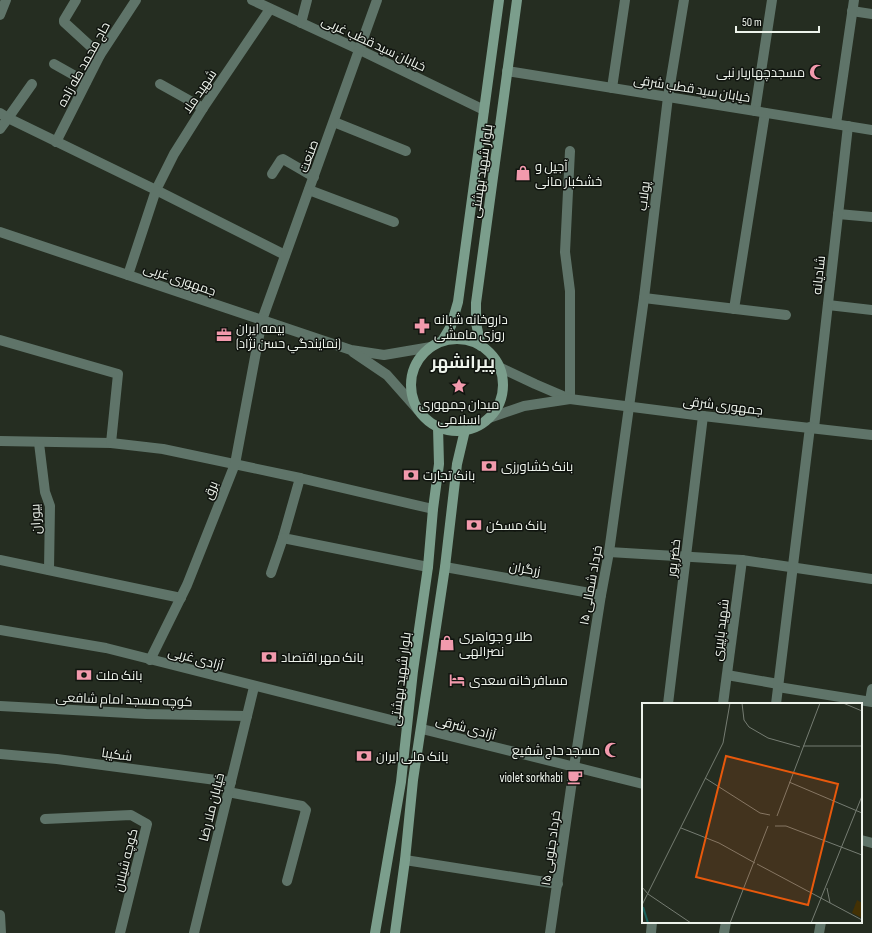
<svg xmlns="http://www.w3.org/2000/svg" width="872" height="933" font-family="'Sofia Sans Condensed',Cairo,sans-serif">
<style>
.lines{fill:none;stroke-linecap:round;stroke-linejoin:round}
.minor{stroke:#5f7469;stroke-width:10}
.tertiary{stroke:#5f7469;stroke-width:10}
.secondary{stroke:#7b9e8c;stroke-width:10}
.labels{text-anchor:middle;stroke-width:3;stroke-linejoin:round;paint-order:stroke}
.street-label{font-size:13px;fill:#edf3eb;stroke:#10140f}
.poi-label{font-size:13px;fill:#edf3eb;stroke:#10140f;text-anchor:start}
.district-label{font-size:17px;font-weight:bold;fill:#edf3eb;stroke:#10140f}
.inset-river{fill:none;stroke:#19615c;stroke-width:2}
.inset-road{fill:none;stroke:#757c72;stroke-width:1}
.view{fill:#e8590c;fill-opacity:0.15;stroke:#e8590c;stroke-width:2}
.inset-edge{fill:none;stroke:#edf3eb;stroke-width:2}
</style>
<rect width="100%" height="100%" fill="#252d21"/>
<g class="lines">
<g class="minor">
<polyline points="76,0 64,20 64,22 100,55"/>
<polyline points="252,0 360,50 484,110"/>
<polyline points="270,9 203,108 174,154 156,190 285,255"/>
<polyline points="852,11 872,14"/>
<polyline points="0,15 6,0"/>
<polyline points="301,23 307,0"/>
<polyline points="54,64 86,82"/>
<polyline points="32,84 8,118 156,190 128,275"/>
<polyline points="160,84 203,108"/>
<polyline points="612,88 625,0"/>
<polyline points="755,111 772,0"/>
<polyline points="0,113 8,118 0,129"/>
<polyline points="334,122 406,151"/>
<polyline points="836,124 854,0"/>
<polyline points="56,142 100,55 136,0"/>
<polyline points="570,151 565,252 570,291 570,399"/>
<polyline points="272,174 281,160 283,159 314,177"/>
<polyline points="309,190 394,222"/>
<polyline points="838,214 872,217"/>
<polyline points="644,298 786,315"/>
<polyline points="828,305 872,310"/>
<polyline points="734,309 765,113"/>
<polyline points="0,340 118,374 111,443 0,441"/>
<polyline points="814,428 848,126"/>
<polyline points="39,443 45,492 50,506 49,570"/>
<polyline points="111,443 163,449 300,478"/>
<polyline points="609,552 742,560 872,579"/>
<polyline points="0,560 181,598"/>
<polyline points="428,567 283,538 300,478 433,509"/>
<polyline points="445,567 601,595"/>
<polyline points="271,573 283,538"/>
<polyline points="150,660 187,585 235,464 262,320 377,0"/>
<polyline points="727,675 778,684"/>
<polyline points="778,687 872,702"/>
<polyline points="870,701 872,689"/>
<polyline points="668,704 703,416"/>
<polyline points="723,704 742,560"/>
<polyline points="776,704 810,427"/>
<polyline points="0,706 146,714 247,716"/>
<polyline points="0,754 57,759 231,782"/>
<polyline points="228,792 302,806 306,810 287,881"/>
<polyline points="45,819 131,815 147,824 120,933"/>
<polyline points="405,860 558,884"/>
<polyline points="0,915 1,933"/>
<polyline points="194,933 254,687"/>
<polyline points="550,933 574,767 601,595 609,552 644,298 668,97 684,0"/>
<polyline points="651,933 652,922"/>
<polyline points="724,933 726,922"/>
<polyline points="819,933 821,922"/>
</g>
<g class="tertiary">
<polyline points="507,71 872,130"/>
<polyline points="0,232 351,350 384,355 431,347"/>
<polyline points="353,352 387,375 418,410"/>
<polyline points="499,367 535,384 570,399 703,416 872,435"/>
<polyline points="489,418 524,406 570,399"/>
<polyline points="0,630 106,648 407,724"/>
<polyline points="422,729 643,784"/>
<polyline points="861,840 872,843"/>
</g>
<g class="secondary">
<circle cx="457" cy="385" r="46"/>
<polyline points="442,341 451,326 458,302 499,0"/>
<polyline points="481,346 476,323 476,303 517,0"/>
<polyline points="375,933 401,782 413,671 428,567 433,509 439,464 438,427"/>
<polyline points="395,933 405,860 413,780 445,567 457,464 465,430"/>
</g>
</g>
<defs>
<g id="mosque-bare" transform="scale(1.2)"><path d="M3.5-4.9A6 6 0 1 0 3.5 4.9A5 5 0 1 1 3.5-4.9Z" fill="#f29aad" stroke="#10140f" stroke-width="2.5" paint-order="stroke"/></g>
<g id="shop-bare" transform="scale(1.2)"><path d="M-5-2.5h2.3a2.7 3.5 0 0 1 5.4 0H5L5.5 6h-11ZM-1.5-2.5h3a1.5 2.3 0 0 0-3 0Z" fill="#f29aad" stroke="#10140f" stroke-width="2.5" paint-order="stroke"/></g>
<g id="pharmacy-bare" transform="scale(1.2)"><path d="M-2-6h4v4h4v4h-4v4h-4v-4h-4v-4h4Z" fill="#f29aad" stroke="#10140f" stroke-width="2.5" paint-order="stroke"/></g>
<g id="office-bare" transform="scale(1.2)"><path d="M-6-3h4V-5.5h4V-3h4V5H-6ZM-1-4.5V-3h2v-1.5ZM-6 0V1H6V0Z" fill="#f29aad" stroke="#10140f" stroke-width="2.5" paint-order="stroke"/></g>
<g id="sight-bare" transform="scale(1.2)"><path d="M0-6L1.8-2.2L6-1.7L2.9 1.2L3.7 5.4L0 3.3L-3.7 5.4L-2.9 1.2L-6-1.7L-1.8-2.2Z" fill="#f29aad" stroke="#10140f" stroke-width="2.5" paint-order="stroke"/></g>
<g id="bank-bare" transform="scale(1.2)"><path d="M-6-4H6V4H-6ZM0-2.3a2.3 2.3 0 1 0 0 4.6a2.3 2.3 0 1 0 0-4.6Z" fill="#f29aad" stroke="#10140f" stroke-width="2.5" paint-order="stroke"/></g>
<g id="hotel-bare" transform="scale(1.2)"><path d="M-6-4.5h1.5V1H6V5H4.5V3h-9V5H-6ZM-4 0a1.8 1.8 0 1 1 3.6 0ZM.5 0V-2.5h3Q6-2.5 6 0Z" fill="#f29aad" stroke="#10140f" stroke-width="2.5" paint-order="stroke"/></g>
<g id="cafe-bare" transform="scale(1.2)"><path d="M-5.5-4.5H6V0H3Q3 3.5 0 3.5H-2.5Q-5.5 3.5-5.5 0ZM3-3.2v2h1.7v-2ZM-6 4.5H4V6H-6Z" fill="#f29aad" stroke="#10140f" stroke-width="2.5" paint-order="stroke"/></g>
</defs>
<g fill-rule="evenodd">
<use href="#mosque-bare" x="817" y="72"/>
<use href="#shop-bare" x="523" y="173"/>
<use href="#pharmacy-bare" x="422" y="326"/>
<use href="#office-bare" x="224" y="335"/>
<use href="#sight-bare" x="459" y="386"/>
<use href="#bank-bare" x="489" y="466"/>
<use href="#bank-bare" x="411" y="475"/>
<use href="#bank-bare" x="474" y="525"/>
<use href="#shop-bare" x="447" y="643"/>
<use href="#bank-bare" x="269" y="657"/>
<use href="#bank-bare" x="84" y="675"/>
<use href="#hotel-bare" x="457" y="680"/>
<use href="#mosque-bare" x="612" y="750"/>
<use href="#bank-bare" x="364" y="756"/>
<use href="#cafe-bare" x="575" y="777"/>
</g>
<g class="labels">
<g class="street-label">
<text transform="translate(374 43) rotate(25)" y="5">خیابان سید قطب غربی</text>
<text transform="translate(83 64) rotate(-61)" y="5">حاج محمد طه زاده</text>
<text transform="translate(692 88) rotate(9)" y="5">خیابان سید قطب شرقی</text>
<text transform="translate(199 91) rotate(-56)" y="5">شهید ملا</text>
<text transform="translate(308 156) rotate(-70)" y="5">صنعت</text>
<text transform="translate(481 171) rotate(-82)" y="5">بلوار شهید بهشتی</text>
<text transform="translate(643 196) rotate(-83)" y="5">پولاب</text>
<text transform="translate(818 275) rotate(-84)" y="5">شادیانه</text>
<text transform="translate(180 279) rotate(19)" y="5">جمهوری غربی</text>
<text transform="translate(723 405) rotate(7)" y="5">جمهوری شرقی</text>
<text transform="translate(210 490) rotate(-69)" y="5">برق</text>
<text transform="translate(35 519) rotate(-93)" y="5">بیوران</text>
<text transform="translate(673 558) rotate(-83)" y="5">خضر پور</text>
<text transform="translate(525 568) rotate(10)" y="5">زرگران</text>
<text transform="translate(590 585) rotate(-80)" y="5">۱۵ خرداد شمالی</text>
<text transform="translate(720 630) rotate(-83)" y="5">شهید باپیری</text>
<text transform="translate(196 658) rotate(15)" y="5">آزادی غربی</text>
<text transform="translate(400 679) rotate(-83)" y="5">بلوار شهید بهشتی</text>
<text transform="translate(124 699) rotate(2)" y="5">کوچه مسجد امام شافعی</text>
<text transform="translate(466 727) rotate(15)" y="5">آزادی شرقی</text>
<text transform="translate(117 754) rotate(8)" y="5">شکیبا</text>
<text transform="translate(211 807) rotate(-76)" y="5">خیابان ملا رضا</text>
<text transform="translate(550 848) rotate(-82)" y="5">۱۵ خرداد جنوبی</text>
<text transform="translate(125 860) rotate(-76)" y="5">کوچه شیلان</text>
</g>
<g class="poi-label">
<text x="805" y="77" text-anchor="end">مسجدچهاریار نبی</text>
<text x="535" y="171">آجیل و<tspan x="535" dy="15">خشکبار مانی</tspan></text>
<text x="434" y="324">داروخانه شبانه<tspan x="434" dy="15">روزی مامشی</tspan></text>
<text x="236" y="333">بيمه ايران<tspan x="236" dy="15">(نمايندگي حسن نژاد)</tspan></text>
<text x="459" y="409" text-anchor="middle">میدان جمهوری<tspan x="459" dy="15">اسلامی</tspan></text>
<text x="501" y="471">بانک کشاورزی</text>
<text x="423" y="480">بانک تجارت</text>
<text x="486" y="530">بانک مسکن</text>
<text x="459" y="641">طلا و جواهری<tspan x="459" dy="15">نصرالهی</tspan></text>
<text x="281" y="662">بانک مهر اقتصاد</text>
<text x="96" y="680">بانک ملت</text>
<text x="469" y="685">مسافر خانه سعدی</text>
<text x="600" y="755" text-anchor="end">مسجد حاج شفیع</text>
<text x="376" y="761">بانک ملی ایران</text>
<text x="563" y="782" text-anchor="end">violet sorkhabi</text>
</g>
<g class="district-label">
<text x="463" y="368">پیرانشهر</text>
</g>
</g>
<g transform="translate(642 703)">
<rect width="220" height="220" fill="#252d21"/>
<path d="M215 197 220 200V215L210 210Z" fill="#433104"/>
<path class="inset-river" d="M1 204 6 220"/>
<path class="inset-road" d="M100 0 102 17 107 24 126 35 158 44M201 0 220 8M161 43H220M63 75 118 110 128 112M147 79 220 110M135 113 178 0M133 123H144L220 152M39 125 77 140 113 160M115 161 220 217M0 184 6 191 49 220M185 185 188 200M0 202 81 40 88 0M88 220 126 123M169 220 220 93"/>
<path class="view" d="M84 53 196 81 166 202 54 174Z"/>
<rect width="220" height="220" class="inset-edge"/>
</g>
<path d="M736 26v6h83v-6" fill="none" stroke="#edf3eb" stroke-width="2"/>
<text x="742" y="26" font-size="12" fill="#edf3eb" stroke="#10140f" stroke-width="3" paint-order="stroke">50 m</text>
</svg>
